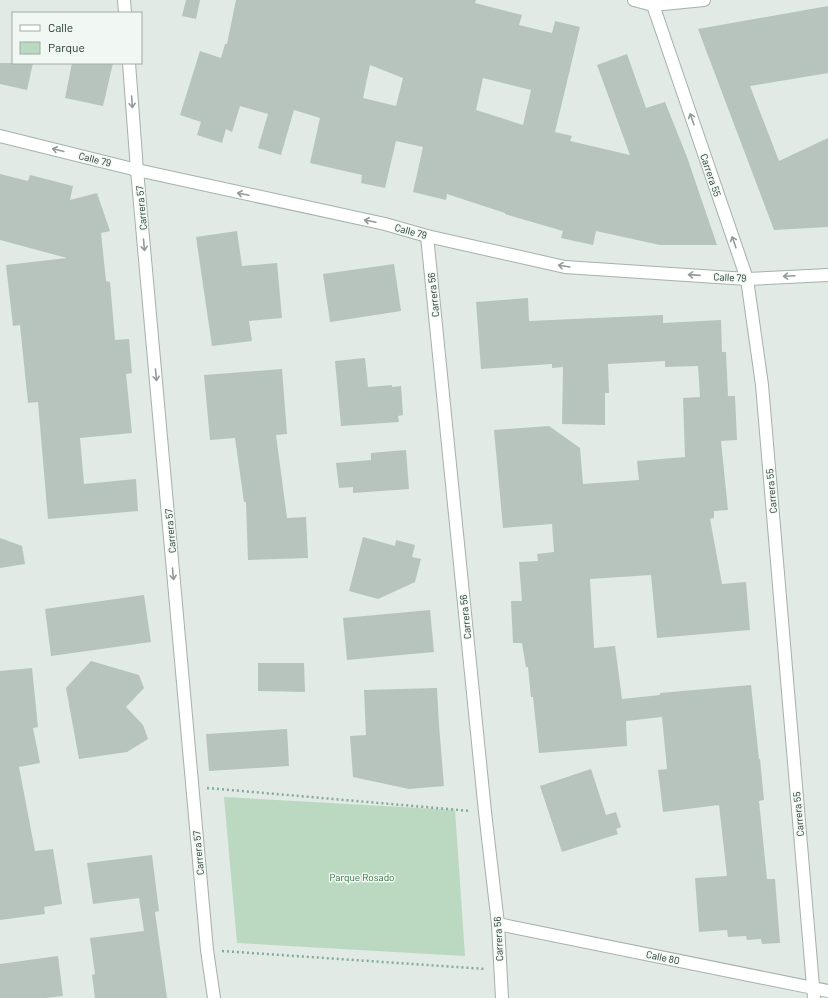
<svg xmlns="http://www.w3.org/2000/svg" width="828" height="998" font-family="Barlow,sans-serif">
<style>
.green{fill:#bbd9c0}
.building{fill:#b6c4bd;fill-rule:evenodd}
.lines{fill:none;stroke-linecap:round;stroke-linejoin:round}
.street-casing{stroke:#a4b1ab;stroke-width:14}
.secondary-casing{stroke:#a1b4ab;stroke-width:14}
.path{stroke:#84aa9a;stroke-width:2.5;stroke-dasharray:2 3;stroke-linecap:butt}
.street{stroke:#fff;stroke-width:12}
.secondary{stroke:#fff;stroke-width:12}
.oneway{stroke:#919c98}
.labels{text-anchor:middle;stroke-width:3;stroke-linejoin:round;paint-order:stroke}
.street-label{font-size:10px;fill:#233930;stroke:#f1f7f3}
.park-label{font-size:10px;fill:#316b41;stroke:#f1f7f3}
</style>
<rect width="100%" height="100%" fill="#e1eae5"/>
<polygon class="green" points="224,797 455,810 465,956 237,943"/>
<g class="building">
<polygon points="186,0 200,0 196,19 182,16"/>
<path d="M236 0H476L475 3 522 15 519 25 552 33 555 21 580 27 555 132 572 136 570 141 630 155 597 65 627 54 646 108 665 102 687 157 717 245H660L596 231 593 245 561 238 563 231 505 214V213L447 194 446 200 413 192 423 147 396 141 385 188 361 183 362 175 310 163 320 118 294 110 281 155 258 148 268 114 240 106 232 132 226 129 222 143 197 135 201 122 180 115 200 51 221 58 225 44H227ZM370 65 403 78 396 106 363 98ZM483 78 531 90 523 125 476 110Z"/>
<polygon points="828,6 828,73 750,86 779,161 828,138 828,227 774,230 698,29"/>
<polygon points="0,63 33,63 27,90 0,84"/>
<polygon points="72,63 113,63 103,106 65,98"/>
<polygon points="0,174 28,181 30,175 73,186 70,200 97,193 110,231 101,233 106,281 110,282 115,340 129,339 132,373 126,374 132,433 80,438 84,484 136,479 138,511 48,519 38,402 28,403 20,325 13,326 6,265 67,258 0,240"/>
<polygon points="237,231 242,266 277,263 282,318 249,321 252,341 212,346 196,237"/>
<polygon points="394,264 401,311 330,322 323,274"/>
<polygon points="528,298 529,321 663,315 663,323 721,320 722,352 726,352 728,396 735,396 737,440 721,441 728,510 714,511 714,518 710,519 722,584 746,582 750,630 657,638 651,575 590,579 594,648 615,646 622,699 660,695 660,693 751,685 759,759 760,759 764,800 759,801 767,879 775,879 780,943 762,944 761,939 747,940 746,936 728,937 727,930 699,932 695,878 727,876 719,805 663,812 658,770 667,769 662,717 626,721 627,746 539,753 533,697 531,697 528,667 526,667 522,643 513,643 511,601 522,601 519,562 538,561 537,554 554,552 552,524 503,528 494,430 549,426 580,448 583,484 639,480 637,461 685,457 683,398 700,397 698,366 665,367 665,361 608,364 609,393 605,393 605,425 562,424 563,367 552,368 552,364 481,369 476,302"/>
<polygon points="365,358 368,387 392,385 392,387 401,386 403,415 398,416 399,422 341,426 335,361"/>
<polygon points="282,369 287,434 276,435 287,518 306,517 308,558 248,560 246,502 244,502 235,438 210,440 204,375"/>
<polygon points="406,450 409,489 353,493 353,487 339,488 336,463 371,460 371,453"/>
<polygon points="363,537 395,546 396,540 415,545 412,557 421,559 415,582 378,599 349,591"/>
<polygon points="0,538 22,546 25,564 0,568"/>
<polygon points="144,595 151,642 51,656 45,609"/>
<polygon points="430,610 434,652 347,660 343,618"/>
<polygon points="91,661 139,675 144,688 126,707 143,725 148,739 127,752 79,759 66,688"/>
<polygon points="258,663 304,663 305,692 258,691"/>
<polygon points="32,668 38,727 33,728 40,763 19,767 35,851 53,849 62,904 44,907 45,914 0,920 0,671"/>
<polygon points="437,688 439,725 444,786 409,789 353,777 350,736 366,735 364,690"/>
<polygon points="287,729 289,766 209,771 206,734"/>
<polygon points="591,769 606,815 616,812 621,827 616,829 618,834 562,852 540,786"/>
<polygon points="152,855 159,911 155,912 167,998 95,998 92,975 95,974 90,938 144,931 139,898 93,904 87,863"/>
<polygon points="58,956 63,996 45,998 0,998 0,964"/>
</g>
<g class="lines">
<g class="street-casing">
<g id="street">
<polyline points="124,0 125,13"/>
<polyline points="634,0 653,5 704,0"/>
<polyline points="654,0 653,5 747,279 762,385 814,998"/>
<polyline points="129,63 137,170 207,950 214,998"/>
<polyline points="427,236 485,812 498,924 502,998"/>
<polyline points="498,924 828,991"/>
</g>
</g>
<g class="secondary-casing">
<polyline id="secondary" points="0,136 137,170 385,224 427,236 565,267 747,279 828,275"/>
</g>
<g class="path">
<polyline points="207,788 471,811"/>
<polyline points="222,951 486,969"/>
</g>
<use href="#street" class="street"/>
<use href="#secondary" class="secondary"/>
</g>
<defs><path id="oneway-shaft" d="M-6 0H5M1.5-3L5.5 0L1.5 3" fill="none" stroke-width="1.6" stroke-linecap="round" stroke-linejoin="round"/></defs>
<g class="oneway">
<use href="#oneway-shaft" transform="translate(132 102) rotate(86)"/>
<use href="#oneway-shaft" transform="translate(692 119) rotate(-109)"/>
<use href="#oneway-shaft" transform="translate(58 150) rotate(-166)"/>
<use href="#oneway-shaft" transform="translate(243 194) rotate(-168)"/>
<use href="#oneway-shaft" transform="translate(370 221) rotate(-168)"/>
<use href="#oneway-shaft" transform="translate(734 242) rotate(-109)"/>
<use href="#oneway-shaft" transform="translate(144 245) rotate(85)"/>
<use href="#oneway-shaft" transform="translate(564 266) rotate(-171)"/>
<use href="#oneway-shaft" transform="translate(694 275) rotate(-176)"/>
<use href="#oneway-shaft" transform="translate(789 276) rotate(177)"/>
<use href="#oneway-shaft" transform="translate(156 375) rotate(85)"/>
<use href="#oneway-shaft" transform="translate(173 574) rotate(85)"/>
</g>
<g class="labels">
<g class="street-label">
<text transform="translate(95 159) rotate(14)" y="4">Calle 79</text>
<text transform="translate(711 175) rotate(71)" y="4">Carrera 55</text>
<text transform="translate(141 208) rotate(-95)" y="4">Carrera 57</text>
<text transform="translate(411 231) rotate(15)" y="4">Calle 79</text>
<text transform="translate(730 277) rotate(3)" y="4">Calle 79</text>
<text transform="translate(433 295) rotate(-96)" y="4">Carrera 56</text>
<text transform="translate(771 491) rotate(-95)" y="4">Carrera 55</text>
<text transform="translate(170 531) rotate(-95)" y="4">Carrera 57</text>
<text transform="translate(465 617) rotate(-96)" y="4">Carrera 56</text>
<text transform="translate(798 814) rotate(-95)" y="4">Carrera 55</text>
<text transform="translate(198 853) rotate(-95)" y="4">Carrera 57</text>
<text transform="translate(498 939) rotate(-93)" y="4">Carrera 56</text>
<text transform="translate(663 957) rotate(12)" y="4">Calle 80</text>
</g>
<g class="park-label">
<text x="362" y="881">Parque Rosado</text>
</g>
</g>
<rect x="12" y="12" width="130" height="52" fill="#f1f7f3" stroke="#9faba5"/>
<rect x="20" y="25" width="20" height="6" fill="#ffffff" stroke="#9faba5"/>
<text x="48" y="32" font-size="12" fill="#233930">Calle</text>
<rect x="20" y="42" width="20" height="12" fill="#bbd9c0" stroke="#9faba5"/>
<text x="48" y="52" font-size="12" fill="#233930">Parque</text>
</svg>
